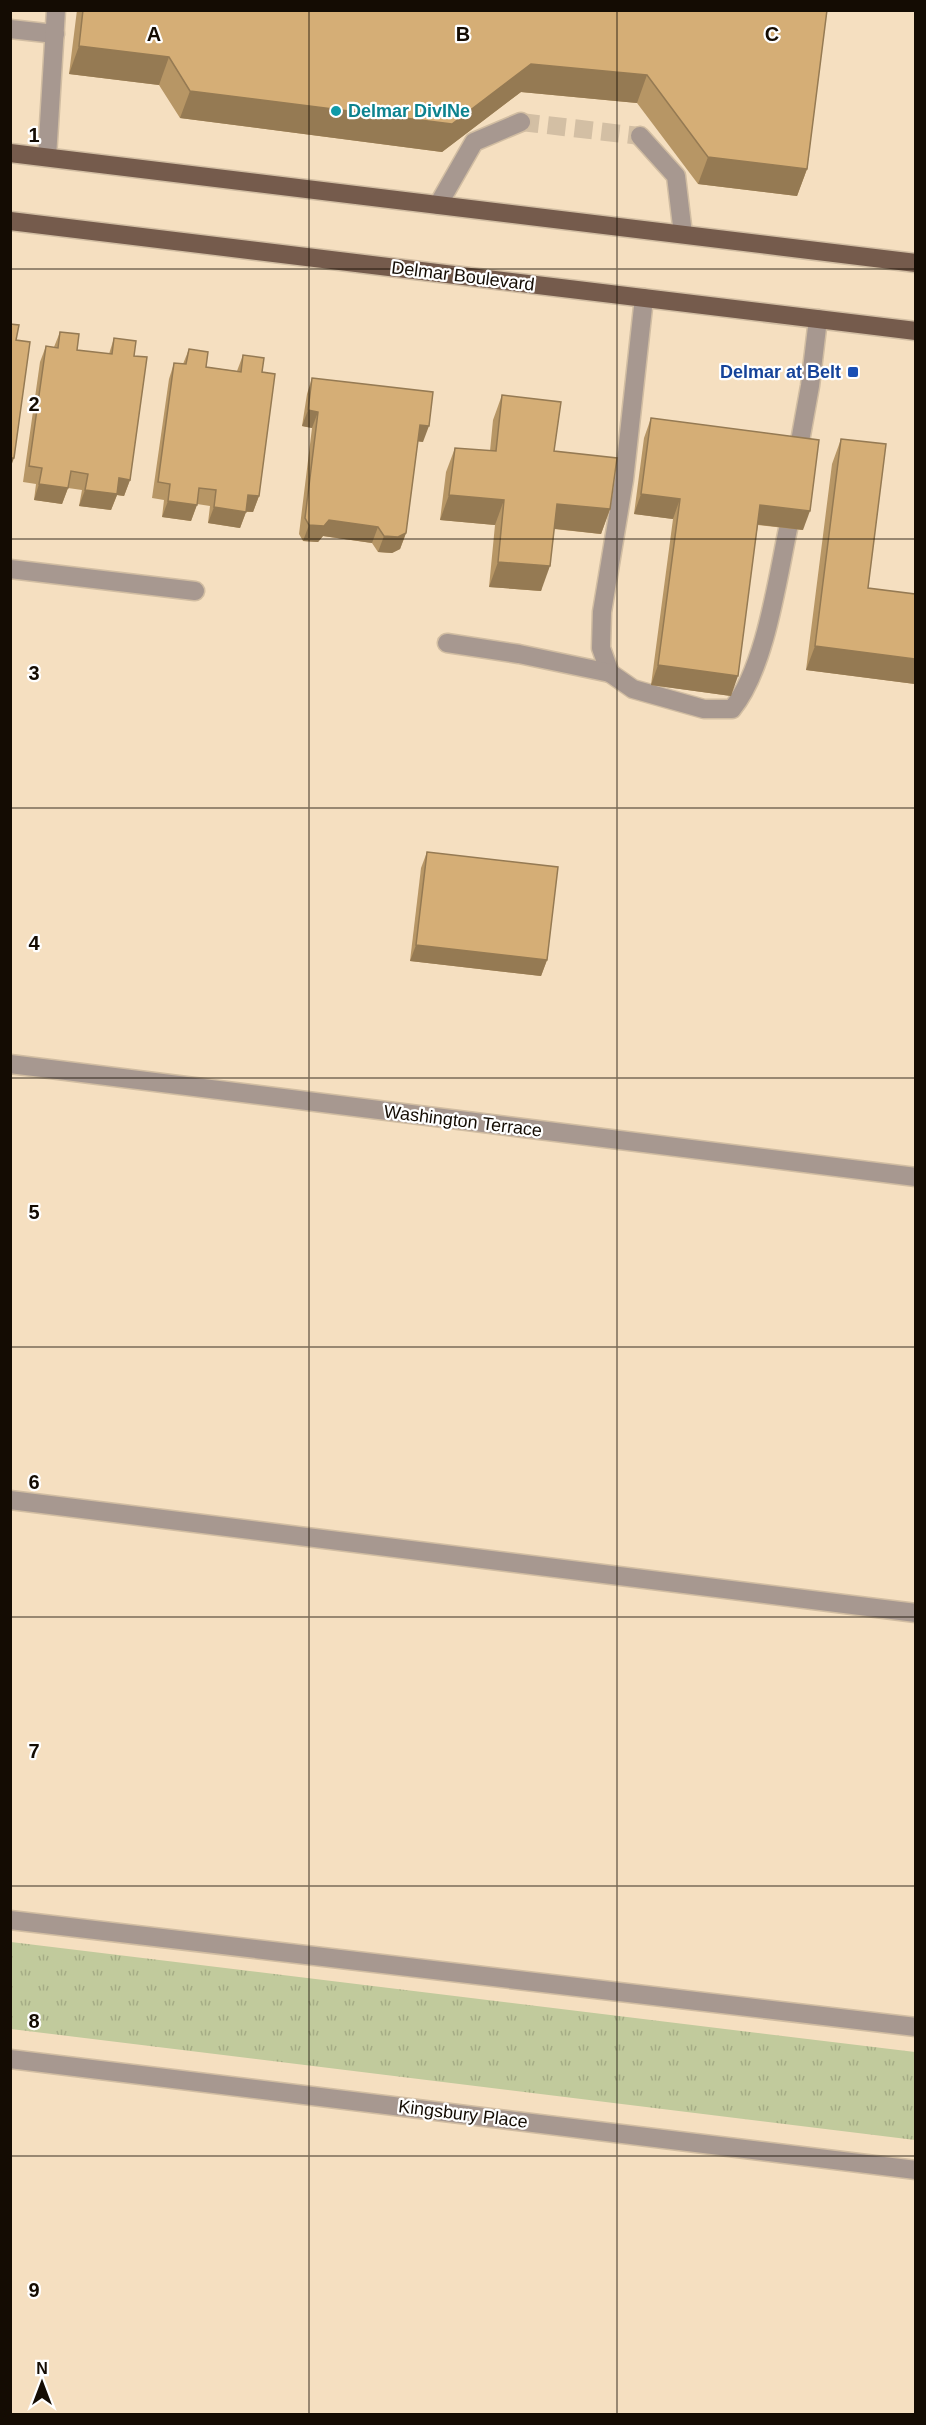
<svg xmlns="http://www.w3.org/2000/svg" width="926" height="2425" font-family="Helvetica,sans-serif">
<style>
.grass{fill:url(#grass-tufts)}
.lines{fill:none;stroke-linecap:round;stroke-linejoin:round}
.minor-tunnel{stroke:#d3bfa4;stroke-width:18;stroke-dasharray:18 9;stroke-linecap:butt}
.minor-casing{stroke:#d1bda2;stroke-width:21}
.major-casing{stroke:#d1bda2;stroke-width:21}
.minor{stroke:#a79890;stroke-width:18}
.major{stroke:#755b4c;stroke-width:18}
.wall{fill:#b79665}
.shaded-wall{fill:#957a53}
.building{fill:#d5ae76;stroke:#957a53;stroke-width:1.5}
.grid{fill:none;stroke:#140c03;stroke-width:1.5;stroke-opacity:0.55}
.culture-dot{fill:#0f9aa8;stroke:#fff;stroke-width:2}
.transit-dot{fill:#1a4fb4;stroke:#fff;stroke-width:2}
.labels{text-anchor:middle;stroke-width:4.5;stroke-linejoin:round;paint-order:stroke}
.culture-label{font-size:18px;font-weight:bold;fill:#0d838f;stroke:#fff;text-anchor:start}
.street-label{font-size:18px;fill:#140c03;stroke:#fff}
.transit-label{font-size:18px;font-weight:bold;fill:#164399;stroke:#fff;text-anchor:end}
.grid-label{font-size:20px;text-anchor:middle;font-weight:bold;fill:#140c03;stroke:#fff;stroke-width:4.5;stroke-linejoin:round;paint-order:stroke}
</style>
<defs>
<pattern id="grass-tufts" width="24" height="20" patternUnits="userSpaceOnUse" patternTransform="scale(1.5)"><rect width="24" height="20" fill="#c1ca9c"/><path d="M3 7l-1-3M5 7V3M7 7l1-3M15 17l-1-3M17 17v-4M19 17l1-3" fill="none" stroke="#a5ac85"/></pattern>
</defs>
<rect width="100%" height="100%" fill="#f5dfc0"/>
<polygon class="grass" points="11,1942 915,2052 915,2140 11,2029"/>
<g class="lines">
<polyline class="minor-tunnel" points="521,122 640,136"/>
<g class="minor-casing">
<g id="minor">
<polyline points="10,29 55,34"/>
<polyline points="640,136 676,176 683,234"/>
<polyline points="47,157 56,10"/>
<polyline points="438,205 474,142 521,122"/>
<path d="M644 298 624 480 602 612 601 648 610 673 633 689 704 709H732C765 669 777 581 788 529"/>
<polyline points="797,458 810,386 818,319"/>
<polyline points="10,569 195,591"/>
<polyline points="447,643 519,654 610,673"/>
<polyline points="10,1064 916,1177"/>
<polyline points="10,1500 916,1613"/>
<polyline points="10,1920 916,2027"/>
<polyline points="10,2059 916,2170"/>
</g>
</g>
<g class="major-casing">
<g id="major">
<polyline points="10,153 916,263"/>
<polyline points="10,221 916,331"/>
</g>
</g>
<use href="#minor" class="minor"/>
<use href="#major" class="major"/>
</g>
<g class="wall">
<polygon points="77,10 827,10 807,169 797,196 698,184 637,103 521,92 442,152 180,118 159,85 69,74"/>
<polygon points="60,332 77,350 109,354 114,338 134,356 130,480 124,496 117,495 111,510 79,506 82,490 68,488 62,504 34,500 36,484 23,482 40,362 46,346 54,347"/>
<polygon points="189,349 206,367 237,371 243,355 262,372 259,496 253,512 246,512 240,528 208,523 210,506 197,504 191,521 162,517 164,500 152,498 169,379 174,363 183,364"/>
<polygon points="312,378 423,442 418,441 406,533 400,549 392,553 378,552 372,543 323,536 318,542 303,541 299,534 312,428 302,426 307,394"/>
<polygon points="502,395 554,451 610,509 601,534 554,529 541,591 489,587 495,525 440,520 446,472 455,448 490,451 493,420"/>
<polygon points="651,418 803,530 758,525 731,696 651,685 673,519 634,514 644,438"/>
<polygon points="841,439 868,588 915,594 915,684 806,670 832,464"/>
<polygon points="427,852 547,960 541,976 410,961 421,868"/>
</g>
<g class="shaded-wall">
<polygon points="79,46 169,57 159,85 69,74"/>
<polygon points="531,64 647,75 637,103 521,92 442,152 180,118 190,91"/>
<polygon points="708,157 807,169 797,196 698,184"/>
<polygon points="308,410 318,412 312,428 302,426"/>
<polygon points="420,425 429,426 423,442 414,441"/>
<polygon points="10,458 14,458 10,469"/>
<polygon points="119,478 130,480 124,496 117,495 111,510 79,506 85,490"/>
<polygon points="39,484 68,488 62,504 34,500"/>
<polygon points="641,494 680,499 673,519 634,514"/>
<polygon points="248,495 259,496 253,512 242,511"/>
<polygon points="449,495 504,500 495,525 440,520"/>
<polygon points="168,501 197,505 191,521 162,517"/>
<polygon points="557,504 610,509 601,534 548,528"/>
<polygon points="760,505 810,511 803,530 753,524"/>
<polygon points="214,507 246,512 240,528 208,523"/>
<polygon points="329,520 378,527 372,543 323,536 318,542 303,541 309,525"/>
<polygon points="406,533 400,549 392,553 378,552 384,536"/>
<polygon points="498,562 550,566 541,591 489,587"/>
<polygon points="815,646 915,659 915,684 806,670"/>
<polygon points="658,665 738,676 731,696 651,685"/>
<polygon points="416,945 547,960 541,976 410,961"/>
</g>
<g class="building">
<polygon points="83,10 827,10 807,169 708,157 647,75 531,64 452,124 190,91 169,57 79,46"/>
<polygon points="10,324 19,325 16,340 30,342 14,458 10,458"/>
<polygon points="60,332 79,334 77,350 112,354 114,338 136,341 134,356 147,357 130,480 119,478 117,494 85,490 88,474 71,471 68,488 39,484 42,468 29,466 46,346 58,348"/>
<polygon points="189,349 208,352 206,367 241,372 243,355 264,358 262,372 275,374 259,496 248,495 246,512 214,507 216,490 199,488 197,505 168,501 170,484 158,482 174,363 186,364"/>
<polygon points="312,378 433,392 429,426 420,425 406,533 398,537 384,536 378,527 329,520 324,526 309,525 305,518 318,412 308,410"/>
<polygon points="502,395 561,402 554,451 617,458 610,509 557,504 550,566 498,562 504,500 449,495 455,448 496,451"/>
<polygon points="651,418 819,440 810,511 760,505 738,676 658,665 680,499 641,494"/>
<polygon points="841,439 886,444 868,588 915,594 915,659 815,646"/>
<polygon points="427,852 558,867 547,960 416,945"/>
</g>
<path class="grid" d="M309 10V2414M617 10V2414M10 269H916M10 539H916M10 808H916M10 1078H916M10 1347H916M10 1617H916M10 1886H916M10 2156H916"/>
<circle class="culture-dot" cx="336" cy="111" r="6"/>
<rect class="transit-dot" x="847" y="366" width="12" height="12" rx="3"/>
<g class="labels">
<g class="culture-label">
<text x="348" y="117">Delmar DivINe</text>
</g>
<g class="street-label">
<text transform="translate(463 276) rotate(7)" y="6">Delmar Boulevard</text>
<text transform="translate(463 1121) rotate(7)" y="6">Washington Terrace</text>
<text transform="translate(463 2114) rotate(7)" y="6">Kingsbury Place</text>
</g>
<g class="transit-label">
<text x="841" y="378">Delmar at Belt</text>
</g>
</g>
<g class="grid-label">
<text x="154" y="41">A</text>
<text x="463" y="41">B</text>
<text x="772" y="41">C</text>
<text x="34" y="142">1</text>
<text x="34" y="411">2</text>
<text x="34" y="680">3</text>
<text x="34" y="950">4</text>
<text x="34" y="1219">5</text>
<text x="34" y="1489">6</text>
<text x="34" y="1758">7</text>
<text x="34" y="2028">8</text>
<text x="34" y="2297">9</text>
</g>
<rect width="926" height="2425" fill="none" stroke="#140c03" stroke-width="24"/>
<g transform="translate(42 2383)" stroke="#ffffff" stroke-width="4.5" paint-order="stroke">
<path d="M0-4.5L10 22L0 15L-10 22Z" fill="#140c03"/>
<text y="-9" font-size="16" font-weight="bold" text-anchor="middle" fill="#140c03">N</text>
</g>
</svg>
